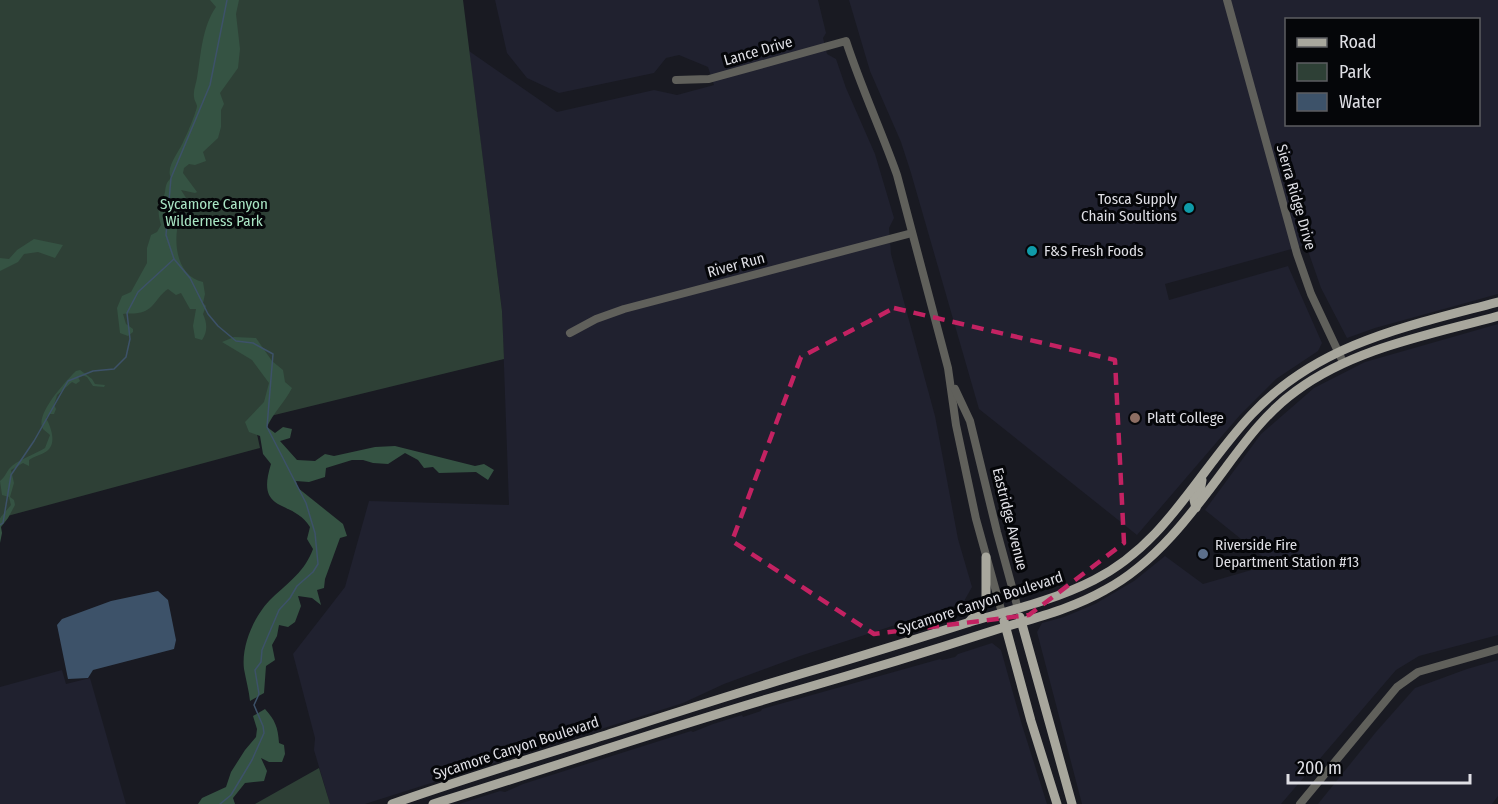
<svg xmlns="http://www.w3.org/2000/svg" width="1498" height="804" font-family="'Fira Sans Condensed',sans-serif">
<style>
.built{fill:#20212f;fill-rule:evenodd}
.green{fill:#2e4036}
.forest{fill:#355343}
.water{fill:#3d5269}
.lines{fill:none;stroke-linecap:round;stroke-linejoin:round}
.stream{stroke:#3d5269;stroke-width:1.5}
.minor{stroke:#60605b;stroke-width:8}
.major{stroke:#a8a79d;stroke-width:9}
.marked{fill:none;stroke:#c32262;stroke-width:4.5;stroke-dasharray:12 8;stroke-linejoin:round}
.culture-dot{fill:#0f9aa8;stroke:#050609;stroke-width:2}
.education-dot{fill:#8d6e63;stroke:#050609;stroke-width:2}
.service-dot{fill:#5c6f8a;stroke:#050609;stroke-width:2}
.labels{text-anchor:middle;stroke-width:6;stroke-linejoin:round;paint-order:stroke}
.street-label{font-size:15px;fill:#dfdfe5;stroke:#050609}
.poi-label{font-size:15px;fill:#dfdfe5;stroke:#050609;text-anchor:start}
.park-label{font-size:15px;fill:#a9e5c4;stroke:#050609}
</style>
<rect width="100%" height="100%" fill="#191a22"/>
<g class="built">
<polygon points="495,0 818,0 826,33 823,38 827,54 836,59 846,88 875,154 894,218 889,228 891,254 935,416 958,539 972,587 963,603 800,656 724,684 683,703 365,804 330,804 314,750 315,738 293,654 345,587 369,501 509,505 502,311 469,51 557,112 654,90 677,95 714,85 708,67 679,55 666,58 654,73 559,93 527,78 507,53"/>
<path d="M849 0H1498V294L1375 328 1347 338 1321 288 1306 245 1165 284 1169 300 1288 266 1322 343 1318 351 1276 379 1240 415 1137 535 979 409 911 173 901 142 870 71ZM1286 20H1478V124H1286Z"/>
<polygon points="1498,324 1498,635 1419,656 1396,670 1281,804 1082,804 1037,632 1042,623 1064,617 1095,604 1134,581 1165,556 1203,584 1272,564 1205,510 1261,434 1314,388 1365,362"/>
<polygon points="992,643 1001,650 1022,725 1047,804 459,804 500,791 505,792 523,784 691,731 693,732 713,724 742,715 743,717 761,711 762,709 940,659 942,660 955,657 958,654"/>
<polygon points="1498,660 1498,796 1492,804 1318,804 1376,732 1415,688 1467,669"/>
<polygon points="62,670 66,684 90,678 126,804 0,804 0,687"/>
</g>
<g class="green">
<polygon points="0,0 463,0 502,311 504,359 254,420 260,448 0,518"/>
<polygon points="319,768 330,804 255,804"/>
</g>
<g class="forest">
<path d="M210 0H239L236 14 240 49 238 68 220 93 224 104 221 110V127L218 138 203 152 206 161 195 165 189 164 184 168 183 173 197 192 195 193 181 190 188 201C171 223 170 275 203 282L205 294 203 303 206 306 203 314C207 323 208 331 202 340L195 338 193 326 196 309H190L181 293 176 295 168 289C156 297 154 311 138 313 133 314 128 313 123 314L126 324 133 329V332L128 336 120 333 117 308 122 296 131 292 147 263V248L151 235 157 232 161 225C155 204 162 207 165 192 166 185 166 183 171 178 165 167 180 151 184 140 187 135 197 110 197 106 196 102 194 100 194 97 193 91 196 84 197 78 201 54 202 27 216 7Z"/>
<polygon points="34,239 63,245 55,258 38,252 24,254 18,262 0,271 0,258 9,259 17,250"/>
<path d="M234 337 256 338 272 361 283 370 285 382 292 388C285 402 273 413 267 427L275 433 283 427 292 429 290 438 280 441 297 460 315 461 325 454 334 456 375 447 395 446 475 466 484 464 494 470 488 480 476 472 439 473 433 467 424 468 418 460 405 453 388 464 373 463 363 460H352L326 468 325 477 309 482 296 481 298 488 343 524 347 536 340 538 325 579 324 588 317 590 321 605 312 598 298 596 301 606 295 622 288 627 279 625 277 636 272 645 275 660 266 666 264 693 250 701C249 691 246 680 244 669 241 645 255 614 272 598 289 582 305 571 313 549L307 539 310 527C292 498 255 515 271 464L263 454 260 436 249 432 245 422 264 402 269 383 252 360 222 342Z"/>
<path d="M80 370 92 379 95 384 105 385 104 387 93 386 87 377 82 375 78 377 80 381 76 384 72 382 57 395 54 405 56 409 54 414H49L46 418C51 427 57 443 47 451 42 455 34 456 29 460V466L23 463 11 470 14 483 10 497 14 500 15 505 8 518 1 527 2 533 0 543V518L11 505 9 497 2 495 0 481C5 477 6 473 9 469 16 460 36 454 45 448L50 435C48 433 45 431 43 429 34 415 66 381 76 371Z"/>
<path d="M265 709C275 720 278 727 279 743L284 745 285 754 282 762H269L261 758 267 771 264 781 245 783 233 798 235 804H198L202 798 226 787 231 772 245 750 256 737 257 729 253 716Z"/>
</g>
<polygon class="water" points="158,591 168,600 176,640 174,649 93,670 88,678 68,679 57,625 62,619 111,601"/>
<g class="lines">
<g class="stream">
<polyline points="174,259 190,278 208,314 218,326 236,341 253,343 273,354 267,427 306,503 315,533 318,564 313,572 297,586 290,598 279,610 262,650 261,662 255,670 259,694 254,705 263,726 264,733 252,760 231,795 220,804"/>
<polyline points="0,525 3,523 11,475 34,441 68,381 93,371 114,369 126,357 130,339 127,313 138,292 174,259 166,235 171,178 210,85 227,0"/>
</g>
<g class="minor">
<polyline points="1227,0 1297,254 1311,294 1343,362"/>
<path d="M676 80 709 79 846 41C861 87 881 130 897 175L948 368 956 425 976 519 1002 613"/>
<polyline points="570,333 596,319 624,309 912,233"/>
<polyline points="955,389 970,421 997,532 1018,609"/>
<polyline points="1300,804 1397,687 1418,672 1498,649"/>
</g>
<g class="major">
<polyline points="1196,508 1194,500 1200,492 1202,480"/>
<polyline points="1020,617 1072,804"/>
<polyline points="1004,621 1031,721 1057,804"/>
<polyline points="969,622 986,601 986,557"/>
<path d="M392 804C463 779 535 757 606 735 678 712 749 689 821 668 871 653 920 638 970 622 1012 610 1055 600 1094 580 1167 543 1198 471 1252 414 1319 343 1408 326 1498 302"/>
<path d="M433 804C554 767 674 725 795 691 861 672 927 652 992 631 1030 619 1070 610 1105 590 1156 563 1193 512 1227 466 1247 439 1268 411 1296 391 1354 348 1429 335 1498 316"/>
</g>
</g>
<path class="marked" d="M894 308 1115 360 1124 543 1029 615 874 634 732 541 801 357Z"/>
<g class="culture-dot">
<circle cx="1189" cy="208" r="6"/>
<circle cx="1032" cy="251" r="6"/>
</g>
<circle class="education-dot" cx="1135" cy="418" r="6"/>
<circle class="service-dot" cx="1203" cy="554" r="6"/>
<g class="labels">
<g class="street-label">
<text transform="translate(758 51) rotate(-16)" y="5">Lance Drive</text>
<text transform="translate(1296 197) rotate(74)" y="5">Sierra Ridge Drive</text>
<text transform="translate(736 265) rotate(-15)" y="5">River Run</text>
<text transform="translate(1010 519) rotate(76)" y="5">Eastridge Avenue</text>
<text transform="translate(980 603) rotate(-18)" y="5">Sycamore Canyon Boulevard</text>
<text transform="translate(516 748) rotate(-18)" y="5">Sycamore Canyon Boulevard</text>
</g>
<g class="poi-label">
<text x="1177" y="204" text-anchor="end">Tosca Supply<tspan x="1177" dy="17">Chain Soultions</tspan></text>
<text x="1044" y="256">F&amp;S Fresh Foods</text>
<text x="1147" y="423">Platt College</text>
<text x="1215" y="550">Riverside Fire<tspan x="1215" dy="17">Department Station #13</tspan></text>
</g>
<g class="park-label">
<text x="214" y="209">Sycamore Canyon<tspan x="214" dy="17">Wilderness Park</tspan></text>
</g>
</g>
<rect x="1285" y="18" width="195" height="108" fill="#050609" stroke="#5c5d61" stroke-width="1.5"/>
<rect x="1297" y="38" width="30" height="9" fill="#a8a79d" stroke="#5c5d61" stroke-width="1.5"/>
<text x="1339" y="48" font-size="18" fill="#dfdfe5">Road</text>
<rect x="1297" y="63" width="30" height="18" fill="#2e4036" stroke="#5c5d61" stroke-width="1.5"/>
<text x="1339" y="78" font-size="18" fill="#dfdfe5">Park</text>
<rect x="1297" y="93" width="30" height="18" fill="#3d5269" stroke="#5c5d61" stroke-width="1.5"/>
<text x="1339" y="108" font-size="18" fill="#dfdfe5">Water</text>
<path d="M1288 774v9h182v-9" fill="none" stroke="#dfdfe5" stroke-width="3"/>
<text x="1297" y="774" font-size="18" fill="#dfdfe5" stroke="#050609" stroke-width="4.5" paint-order="stroke">200 m</text>
</svg>
